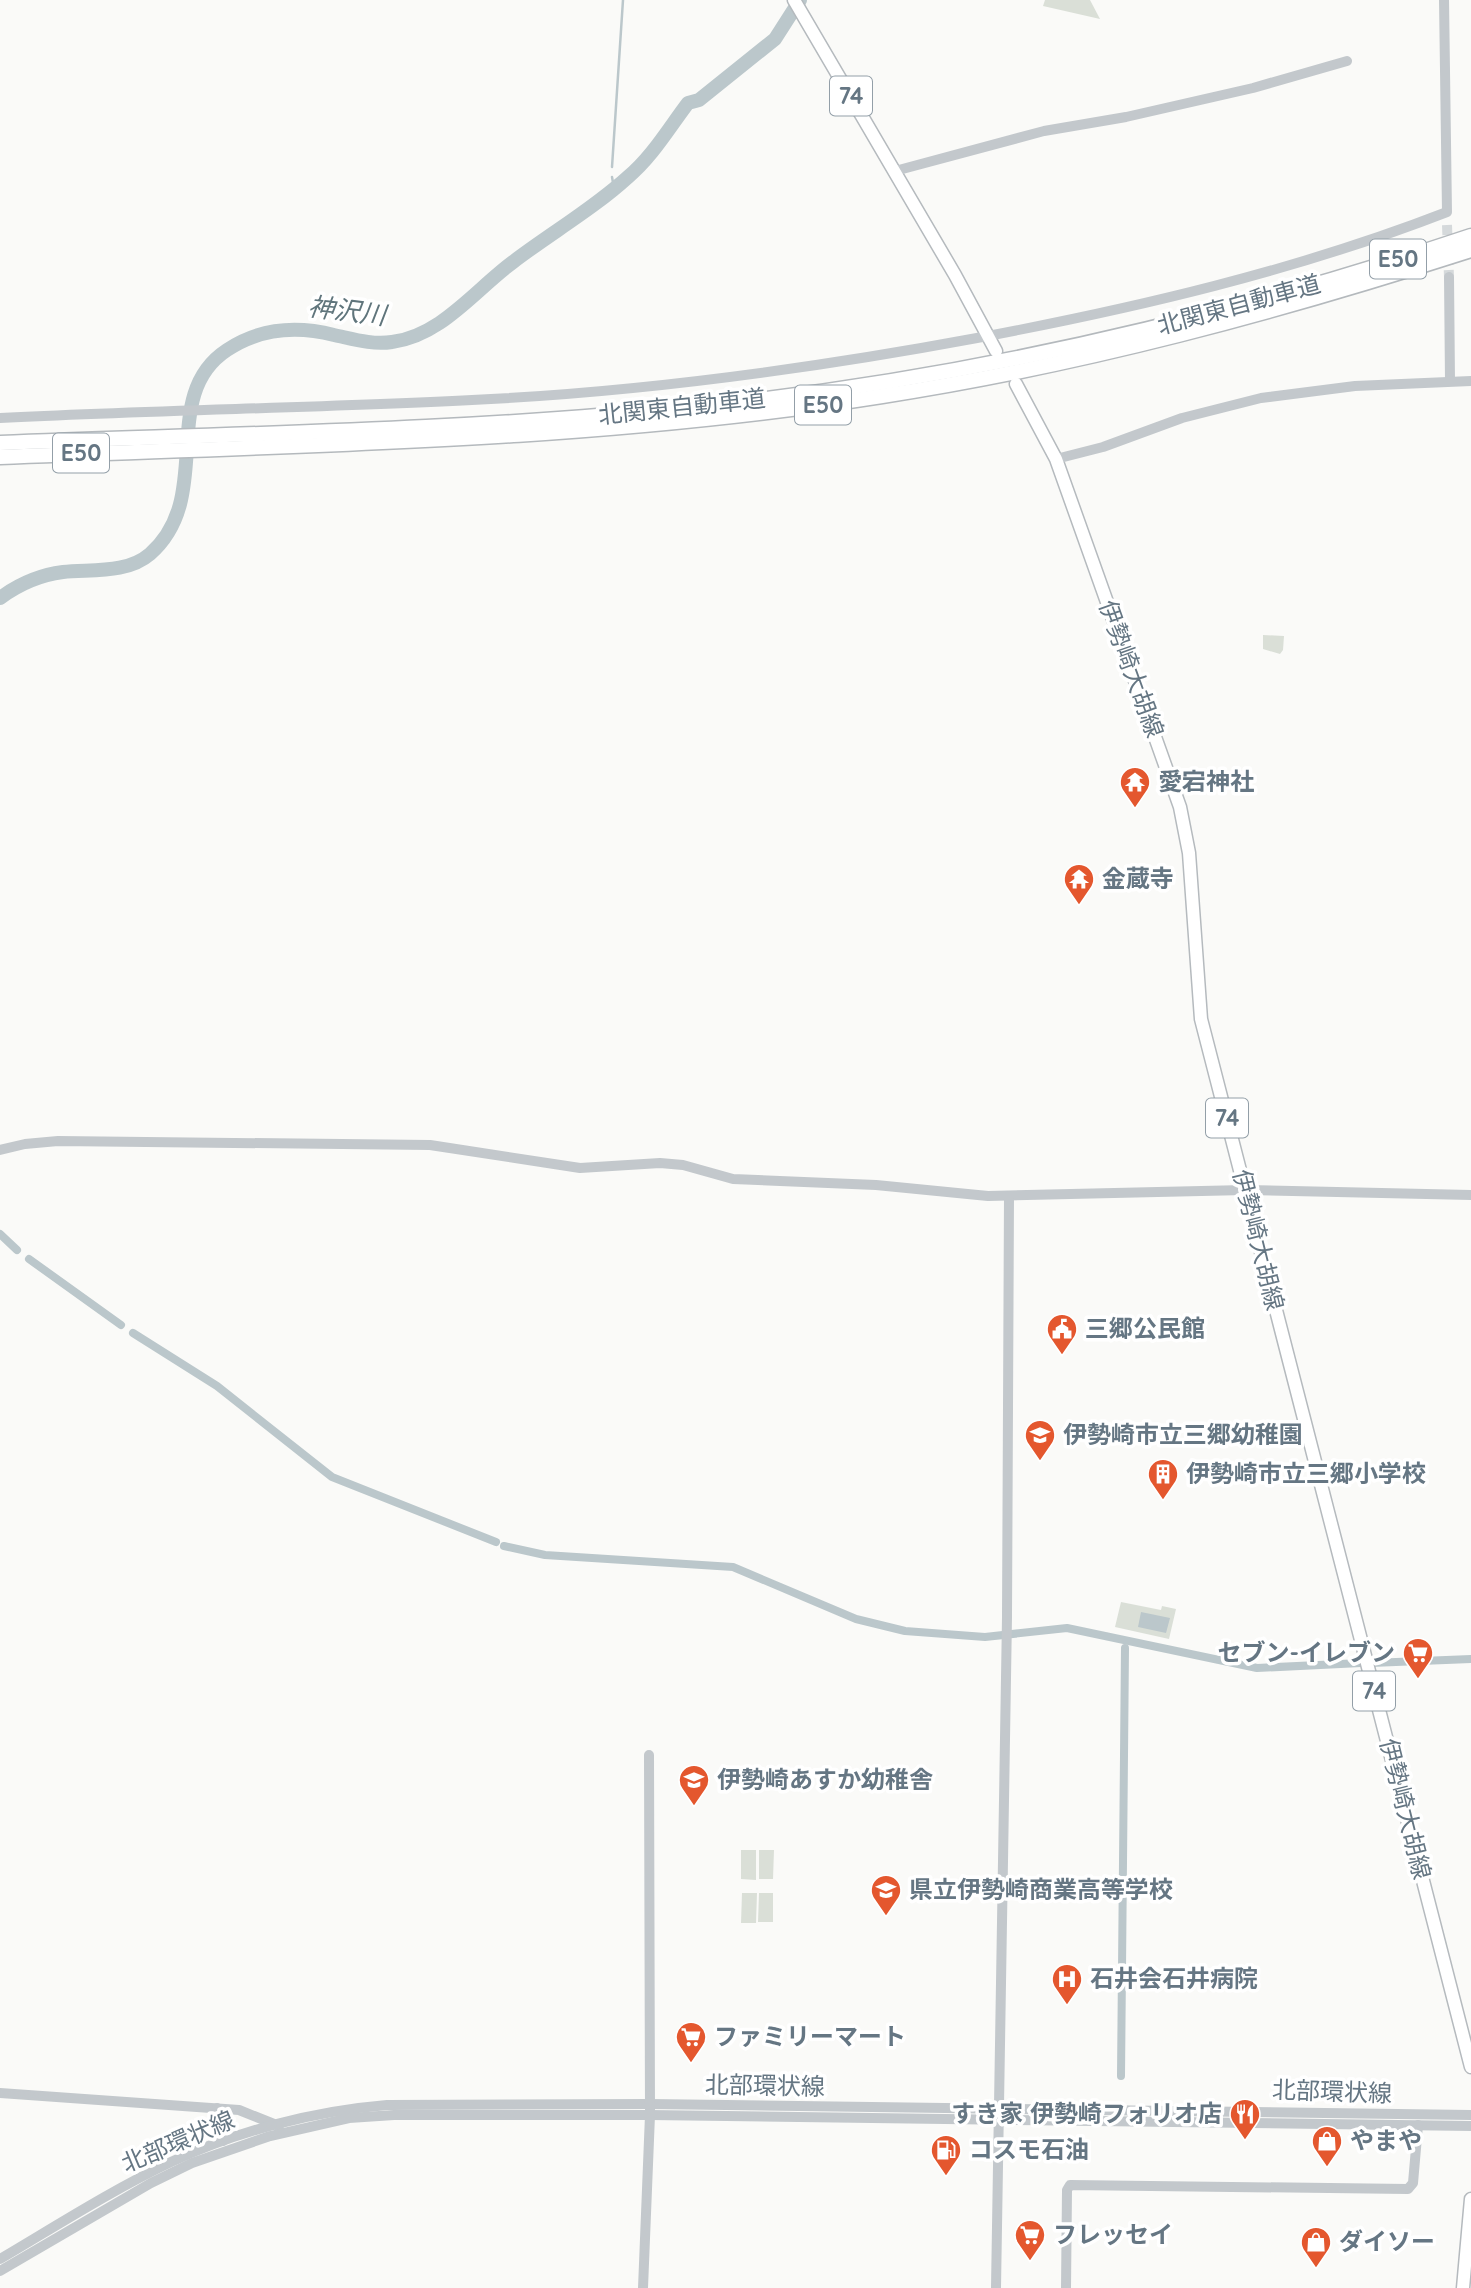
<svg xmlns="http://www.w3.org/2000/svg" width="1471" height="2288" font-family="Quicksand,'Noto Sans JP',sans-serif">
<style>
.green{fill:#dadfd7}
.water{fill:#bbc7cb}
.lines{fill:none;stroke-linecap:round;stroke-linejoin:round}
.stream{stroke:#bbc7cb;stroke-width:2.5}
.canal{stroke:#bbc7cb;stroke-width:8}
.river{stroke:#bbc7cb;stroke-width:14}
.minor-tunnel{stroke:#d5d9db;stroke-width:10;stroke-dasharray:10 5;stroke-linecap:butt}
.major-casing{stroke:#b5babe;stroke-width:15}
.highway-casing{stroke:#b4b9bd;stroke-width:17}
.minor{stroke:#c3c8cc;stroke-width:10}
.major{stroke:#fff;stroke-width:12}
.highway{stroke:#fff;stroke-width:14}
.labels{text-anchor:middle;stroke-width:7;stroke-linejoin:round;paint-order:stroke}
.shield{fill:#fff;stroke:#939fa8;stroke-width:2}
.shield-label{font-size:23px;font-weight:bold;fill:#657683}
.street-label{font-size:24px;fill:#657683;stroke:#fff}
.poi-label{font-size:24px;font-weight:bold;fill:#657683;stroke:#fff;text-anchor:start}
.water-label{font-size:26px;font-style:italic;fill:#60757c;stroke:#fff}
</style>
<rect width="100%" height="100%" fill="#fafaf8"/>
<g class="green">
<polygon points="1045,0 1090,0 1100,19 1043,6"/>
<polygon points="1263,635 1284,636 1283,650 1280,654 1263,649"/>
<polygon points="1121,1602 1161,1610 1162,1606 1176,1609 1169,1639 1115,1627"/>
<polygon points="741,1850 756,1850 756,1880 741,1879"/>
<polygon points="759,1850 774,1850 773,1879 759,1879"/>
<polygon points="742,1893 757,1893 756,1923 741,1923"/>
<polygon points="759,1893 773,1893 773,1922 758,1922"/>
</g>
<polygon class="water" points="1141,1612 1170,1618 1166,1633 1138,1627"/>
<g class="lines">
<g class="stream">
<polyline points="612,167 623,0"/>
<polyline points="612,177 614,188"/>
</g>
<g class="canal">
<polyline points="0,1234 17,1250"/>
<polyline points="29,1259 121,1325"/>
<polyline points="133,1333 217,1386 332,1477 496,1542"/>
<polyline points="504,1546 545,1555 733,1567 856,1619 905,1631 985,1637 1067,1628 1257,1668 1361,1663"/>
<polyline points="1371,1663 1471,1659"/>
<polyline points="1121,2076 1125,1648"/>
</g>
<path class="river" d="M0 598C19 584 39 575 63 572 91 569 127 574 150 554 216 496 157 396 227 350 260 328 298 326 334 335 353 339 372 345 392 342 441 336 475 290 513 262 551 233 593 209 628 177 652 157 669 128 688 103L699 100 775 39 800 0"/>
<polyline class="minor-tunnel" points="1447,225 1449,277"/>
<g class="major-casing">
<g id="major">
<polyline points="794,0 955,275 996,351"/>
<polyline points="1016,384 1056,459 1180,807 1189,853 1201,1019 1471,2067"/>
<polyline points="1463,2288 1471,2199"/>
</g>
</g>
<g class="highway-casing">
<g id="highway">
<path d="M0 443C232 434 465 431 696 407 960 380 1220 320 1471 236"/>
<path d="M0 457C294 445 591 442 882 396 1083 365 1278 312 1471 250"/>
</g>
</g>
<g class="minor">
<polyline points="895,171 1044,131 1126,117 1253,88 1347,61"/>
<polyline points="1449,277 1450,381"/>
<path d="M0 418C157 410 315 408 472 400 642 392 810 369 977 338 1136 308 1295 271 1447 212L1444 0"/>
<polyline points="1056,459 1103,447 1182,418 1261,398 1355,386 1471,381"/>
<polyline points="0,1150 25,1144 58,1141 430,1145 580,1168 660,1163 683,1165 733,1179 876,1185 988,1196 1245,1190 1471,1195"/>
<polyline points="0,2093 239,2110 279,2126"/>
<polyline points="217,2108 226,2127 223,2141"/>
<path d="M0 2259C56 2226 112 2190 171 2162 237 2131 314 2111 387 2105L650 2104 1471 2115"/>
<polyline points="0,2271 151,2183 192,2163 270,2136 349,2118 394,2115 650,2115 1471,2126"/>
<polyline points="643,2288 650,2115 649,1755"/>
<polyline points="996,2288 1007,1617 1009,1196"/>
<polyline points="1066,2288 1067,2190 1070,2185 1408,2189 1413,2183 1418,2125"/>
</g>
<use href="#major" class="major"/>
<use href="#highway" class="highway"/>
</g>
<defs>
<g id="temple-pin" transform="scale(1.575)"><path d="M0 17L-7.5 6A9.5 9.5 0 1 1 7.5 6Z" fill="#e4572e" stroke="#fff"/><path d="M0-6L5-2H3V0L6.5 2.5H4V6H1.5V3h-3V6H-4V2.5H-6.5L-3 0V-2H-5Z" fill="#fff"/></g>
<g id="civic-pin" transform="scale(1.575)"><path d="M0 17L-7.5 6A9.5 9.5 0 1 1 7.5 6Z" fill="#e4572e" stroke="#fff"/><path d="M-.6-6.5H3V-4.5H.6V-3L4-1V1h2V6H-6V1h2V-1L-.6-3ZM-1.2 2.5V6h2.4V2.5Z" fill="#fff"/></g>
<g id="school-pin" transform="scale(1.575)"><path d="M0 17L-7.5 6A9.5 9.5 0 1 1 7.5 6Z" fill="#e4572e" stroke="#fff"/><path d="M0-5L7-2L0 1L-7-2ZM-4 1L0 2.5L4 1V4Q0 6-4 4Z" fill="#fff"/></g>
<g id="building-pin" transform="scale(1.575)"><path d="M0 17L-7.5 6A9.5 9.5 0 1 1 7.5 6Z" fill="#e4572e" stroke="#fff"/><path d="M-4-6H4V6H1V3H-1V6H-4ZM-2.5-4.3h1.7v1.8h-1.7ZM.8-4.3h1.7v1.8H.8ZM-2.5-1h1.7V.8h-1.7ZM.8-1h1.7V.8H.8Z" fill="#fff"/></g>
<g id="supermarket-pin" transform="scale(1.575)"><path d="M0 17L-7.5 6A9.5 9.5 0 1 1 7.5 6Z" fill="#e4572e" stroke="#fff"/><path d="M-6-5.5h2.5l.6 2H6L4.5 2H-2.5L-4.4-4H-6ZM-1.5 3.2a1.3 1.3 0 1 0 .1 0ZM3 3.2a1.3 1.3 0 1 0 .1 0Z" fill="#fff"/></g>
<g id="hospital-pin" transform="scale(1.575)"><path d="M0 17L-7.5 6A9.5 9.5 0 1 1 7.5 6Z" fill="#e4572e" stroke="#fff"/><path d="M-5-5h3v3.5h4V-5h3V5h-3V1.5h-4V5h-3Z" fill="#fff"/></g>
<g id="restaurant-pin" transform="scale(1.575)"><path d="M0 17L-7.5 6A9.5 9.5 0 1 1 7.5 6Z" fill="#e4572e" stroke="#fff"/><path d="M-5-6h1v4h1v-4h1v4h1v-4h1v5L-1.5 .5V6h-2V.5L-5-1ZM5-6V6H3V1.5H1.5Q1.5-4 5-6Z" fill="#fff"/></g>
<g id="shop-pin" transform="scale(1.575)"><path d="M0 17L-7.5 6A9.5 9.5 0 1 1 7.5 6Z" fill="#e4572e" stroke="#fff"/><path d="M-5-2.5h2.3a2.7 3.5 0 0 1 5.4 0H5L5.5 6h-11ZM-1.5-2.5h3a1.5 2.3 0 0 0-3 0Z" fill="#fff"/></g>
<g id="fuel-pin" transform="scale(1.575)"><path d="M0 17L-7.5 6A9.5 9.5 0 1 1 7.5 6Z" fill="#e4572e" stroke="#fff"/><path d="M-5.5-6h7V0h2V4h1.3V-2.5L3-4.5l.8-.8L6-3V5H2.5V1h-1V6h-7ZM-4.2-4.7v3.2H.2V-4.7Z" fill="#fff"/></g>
</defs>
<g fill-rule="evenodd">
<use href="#temple-pin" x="1135" y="782"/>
<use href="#temple-pin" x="1079" y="879"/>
<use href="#civic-pin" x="1062" y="1329"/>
<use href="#school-pin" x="1040" y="1435"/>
<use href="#building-pin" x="1163" y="1474"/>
<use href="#supermarket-pin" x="1418" y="1653"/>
<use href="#school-pin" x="694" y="1780"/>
<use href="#school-pin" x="886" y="1890"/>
<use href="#hospital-pin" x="1067" y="1979"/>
<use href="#supermarket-pin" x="691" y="2037"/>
<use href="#restaurant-pin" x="1245" y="2114"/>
<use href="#shop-pin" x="1327" y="2141"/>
<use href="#fuel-pin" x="946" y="2150"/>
<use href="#supermarket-pin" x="1030" y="2235"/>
<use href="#shop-pin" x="1316" y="2242"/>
</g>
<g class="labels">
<g class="shield">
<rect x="830" y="76.5" width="42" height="39" rx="5"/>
<rect x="1370" y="239.5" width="56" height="39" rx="5"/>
<rect x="795" y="385.5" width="56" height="39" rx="5"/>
<rect x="53" y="433.5" width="56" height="39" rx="5"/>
<rect x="1206" y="1098.5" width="42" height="39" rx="5"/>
<rect x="1353" y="1671.5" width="42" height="39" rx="5"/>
</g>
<g class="shield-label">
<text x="851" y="104">74</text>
<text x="1398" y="267">E50</text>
<text x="823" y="413">E50</text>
<text x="81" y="461">E50</text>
<text x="1227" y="1126">74</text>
<text x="1374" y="1699">74</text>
</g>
<g class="street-label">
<text transform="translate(1239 305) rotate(-15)" y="8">北関東自動車道</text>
<text transform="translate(682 407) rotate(-6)" y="8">北関東自動車道</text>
<text transform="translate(1131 669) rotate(70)" y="8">伊勢崎大胡線</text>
<text transform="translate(1258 1240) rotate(76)" y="8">伊勢崎大胡線</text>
<text transform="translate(1405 1809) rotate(76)" y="8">伊勢崎大胡線</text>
<text transform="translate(765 2086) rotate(1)" y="8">北部環状線</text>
<text transform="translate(1332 2092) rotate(2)" y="8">北部環状線</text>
<text transform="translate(178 2142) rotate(-23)" y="8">北部環状線</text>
</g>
<g class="poi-label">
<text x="1158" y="790">愛宕神社</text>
<text x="1102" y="887">金蔵寺</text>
<text x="1085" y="1337">三郷公民館</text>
<text x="1063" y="1443">伊勢崎市立三郷幼稚園</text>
<text x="1186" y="1482">伊勢崎市立三郷小学校</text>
<text x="1395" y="1661" text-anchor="end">セブン-イレブン</text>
<text x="717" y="1788">伊勢崎あすか幼稚舎</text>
<text x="909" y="1898">県立伊勢崎商業高等学校</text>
<text x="1090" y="1987">石井会石井病院</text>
<text x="714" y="2045">ファミリーマート</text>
<text x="1222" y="2122" text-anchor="end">すき家 伊勢崎フォリオ店</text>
<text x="1350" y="2149">やまや</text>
<text x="969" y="2158">コスモ石油</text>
<text x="1053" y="2243">フレッセイ</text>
<text x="1339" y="2250">ダイソー</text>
</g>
<g class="water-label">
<text transform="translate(347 311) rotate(7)" y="9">神沢川</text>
</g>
</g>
</svg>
